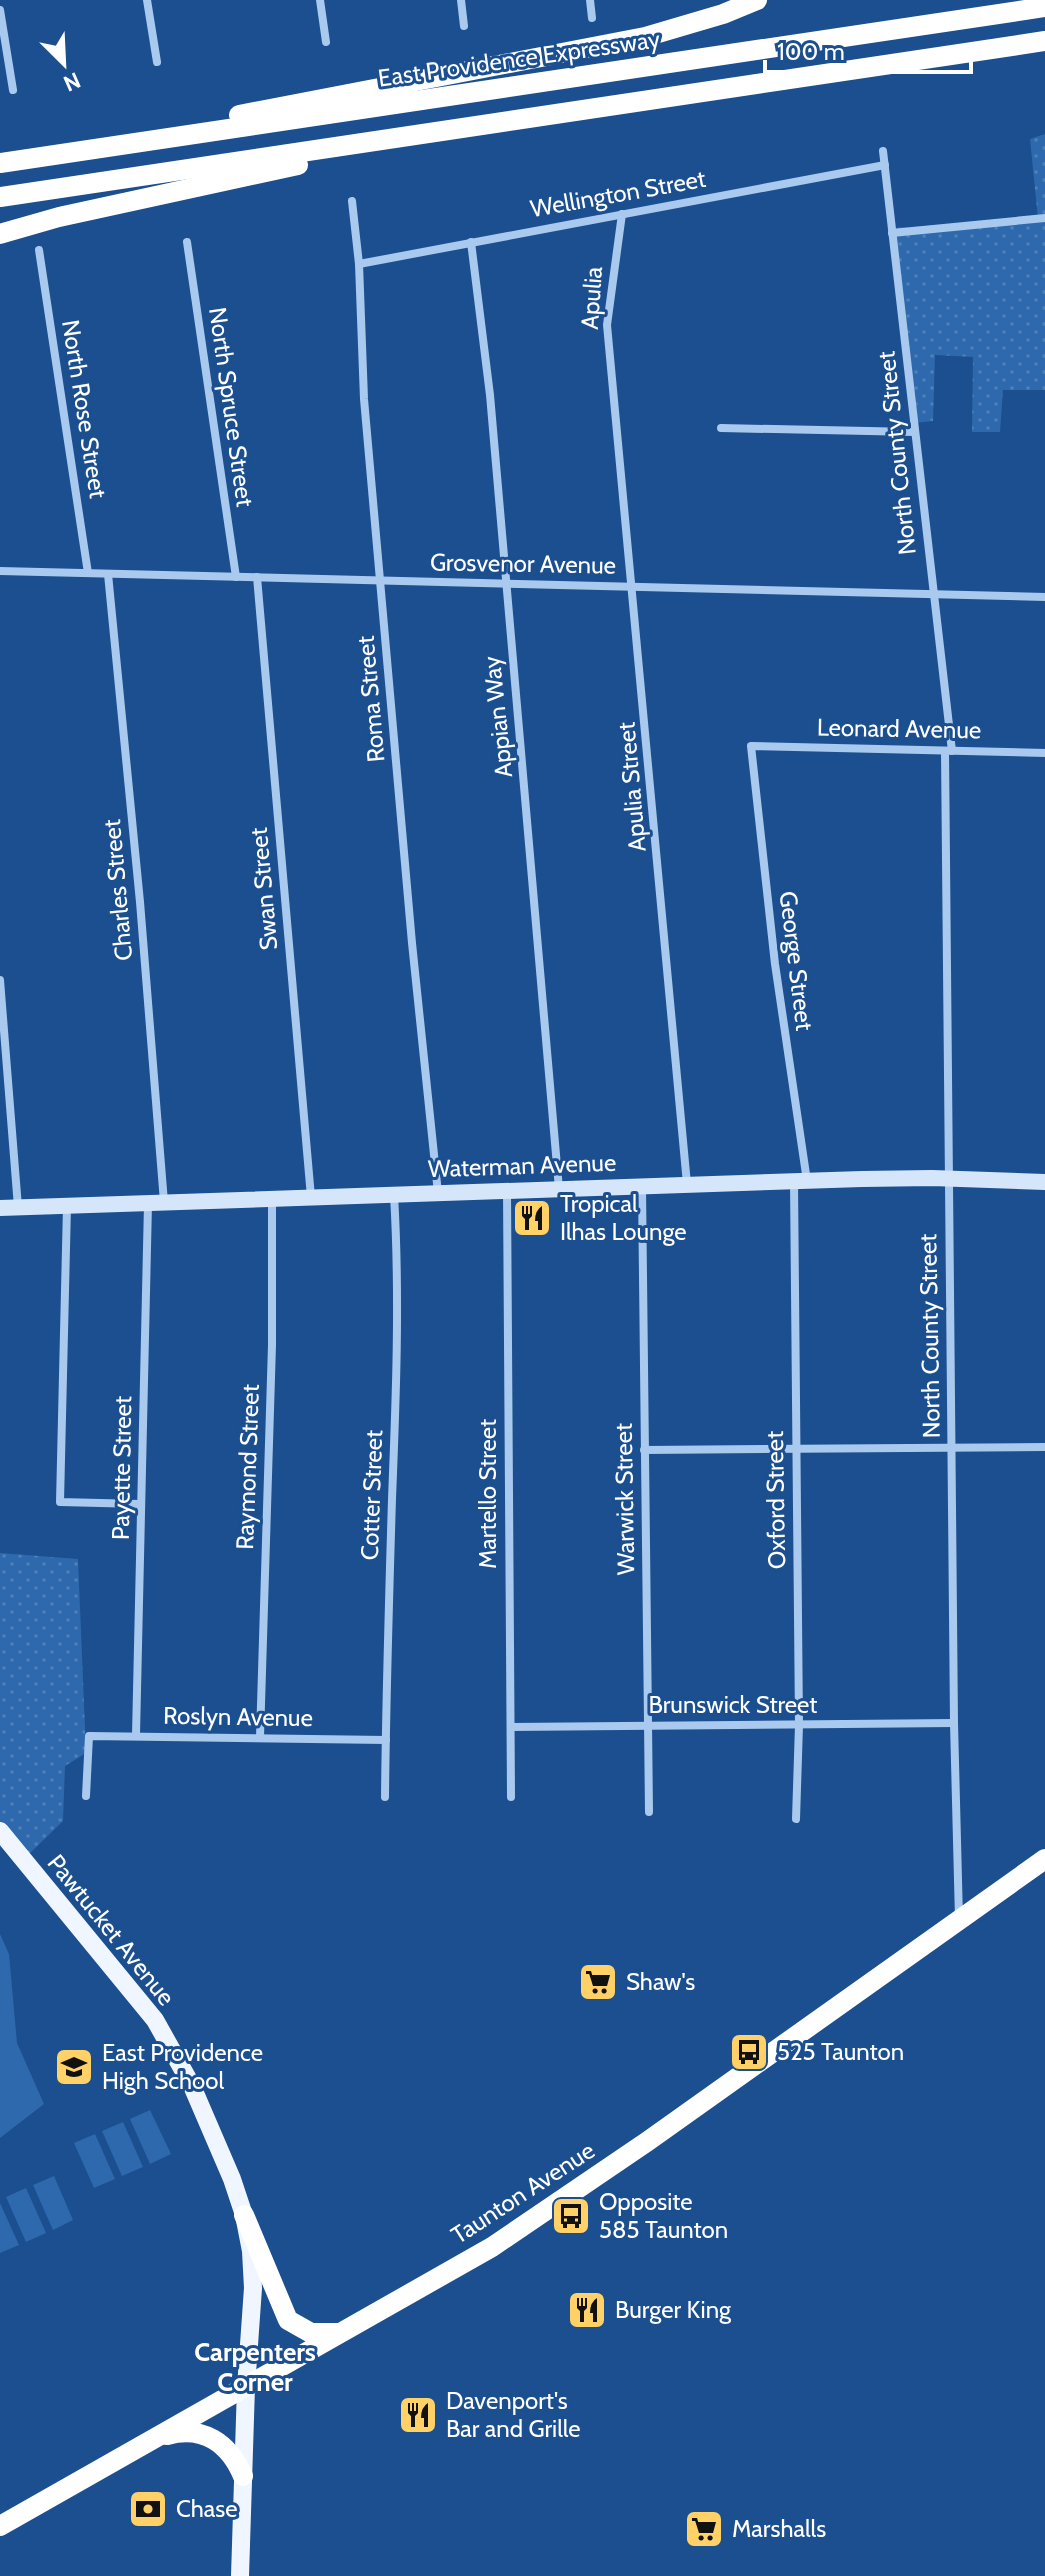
<svg xmlns="http://www.w3.org/2000/svg" width="1045" height="2576" font-family="Cabin,sans-serif">
<style>
.green{fill:#2e69ad}
.park{fill:url(#park-dots)}
.lines{fill:none;stroke-linecap:round;stroke-linejoin:round}
.street{stroke:#a9c9ee;stroke-width:8}
.secondary{stroke:#d6e6fa;stroke-width:16}
.primary{stroke:#f0f6ff;stroke-width:18}
.highway{stroke:#fff;stroke-width:20}
.labels{text-anchor:middle;stroke-width:6;stroke-linejoin:round;paint-order:stroke}
.street-label{font-size:24px;fill:#fff;stroke:#1b4f8f}
.poi-label{font-size:24px;fill:#fff;stroke:#1b4f8f;text-anchor:start}
.neighbourhood-label{font-size:26px;font-weight:bold;fill:#fff;stroke:#1b4f8f}
</style>
<defs>
<pattern id="park-dots" width="8" height="8" patternUnits="userSpaceOnUse" patternTransform="scale(2)"><rect width="8" height="8" fill="#2e69ad"/><path d="M2 2h.1M6 6h.1" fill="none" stroke="#4d80b9" stroke-width="1.8" stroke-linecap="round"/></pattern>
</defs>
<rect width="100%" height="100%" fill="#1b4f8f"/>
<g class="green">
<polygon points="0,1934 9,1954 17,2043 44,2104 0,2138"/>
<polygon points="150,2110 171,2154 150,2164 130,2119"/>
<polygon points="123,2122 143,2167 122,2176 102,2131"/>
<polygon points="95,2134 115,2179 94,2188 74,2143"/>
<polygon points="54,2176 73,2220 53,2230 33,2185"/>
<polygon points="26,2188 46,2233 26,2242 6,2197"/>
<polygon points="0,2203 19,2245 0,2253"/>
</g>
<g class="park">
<polygon points="1045,134 1045,390 1003,390 1000,432 972,432 973,357 935,355 933,421 914,423 894,228 1038,219 1030,139"/>
<polygon points="0,1553 78,1559 86,1753 65,1766 63,1821 20,1863 0,1838"/>
</g>
<g class="lines">
<g class="street">
<polyline points="147,0 157,62"/>
<polyline points="320,0 326,42"/>
<polyline points="461,0 464,26"/>
<polyline points="590,0 592,18"/>
<polyline points="0,10 13,90"/>
<polyline points="883,151 952,751"/>
<polyline points="352,201 359,264 364,399 412,943 438,1193"/>
<polyline points="622,214 607,325 687,1184"/>
<polyline points="892,233 1045,218"/>
<polyline points="187,242 236,577"/>
<polyline points="471,242 490,395 559,1189"/>
<polyline points="39,250 88,573"/>
<polyline points="359,264 885,165"/>
<polyline points="721,428 915,432"/>
<polyline points="0,571 1045,597"/>
<polyline points="108,574 140,902 164,1202"/>
<polyline points="257,577 311,1197"/>
<polyline points="945,751 954,1723 959,1919"/>
<polyline points="0,980 18,1207"/>
<polyline points="807,1181 775,964 751,746 1045,753"/>
<polyline points="794,1182 799,1725 796,1819"/>
<polyline points="642,1187 649,1812"/>
<polyline points="507,1191 511,1797"/>
<polyline points="67,1206 60,1502 140,1504"/>
<polyline points="644,1450 1045,1447"/>
<polyline points="511,1727 954,1723"/>
<polyline points="136,1735 148,1204"/>
<polyline points="260,1737 272,1345 272,1199"/>
<polyline points="86,1796 89,1736 386,1740"/>
<path d="M385 1797C386 1697 389 1598 392 1499 396 1398 400 1297 394 1195"/>
</g>
<polyline class="secondary" points="0,1208 862,1179 932,1178 1045,1182"/>
<polyline class="primary" points="0,1831 155,2020 192,2086 232,2179 244,2215 251,2251 253,2288 246,2387 240,2576"/>
<g class="highway">
<polyline points="239,115 645,37 723,14 757,0"/>
<polyline points="0,163 1045,7"/>
<polyline points="0,197 1045,41"/>
<polyline points="0,234 59,217 298,165"/>
<polyline points="244,2215 288,2320 311,2333 338,2333"/>
<path d="M167 2435C203 2425 229 2443 243 2476"/>
<polyline points="0,2526 492,2247 648,2141 1045,1859"/>
</g>
</g>
<defs>
<g id="restaurant-square" transform="scale(2)"><rect x="-9" y="-9" width="18" height="18" rx="4" fill="#ffd166" stroke="#1b4f8f"/><path d="M-5-6h1v4h1v-4h1v4h1v-4h1v5L-1.5 .5V6h-2V.5L-5-1ZM5-6V6H3V1.5H1.5Q1.5-4 5-6Z" fill="#111"/></g>
<g id="supermarket-square" transform="scale(2)"><rect x="-9" y="-9" width="18" height="18" rx="4" fill="#ffd166" stroke="#1b4f8f"/><path d="M-6-5.5h2.5l.6 2H6L4.5 2H-2.5L-4.4-4H-6ZM-1.5 3.2a1.3 1.3 0 1 0 .1 0ZM3 3.2a1.3 1.3 0 1 0 .1 0Z" fill="#111"/></g>
<g id="bus-square" transform="scale(2)"><rect x="-9" y="-9" width="18" height="18" rx="4" fill="#ffd166" stroke="#1b4f8f"/><path d="M-5-6H5V4H4V6H2V4H-2V6H-4V4H-5ZM-3.5-4V0h7V-4ZM-3.5 1.2v1.5H-2V1.2ZM2 1.2v1.5H3.5V1.2Z" fill="#111"/></g>
<g id="school-square" transform="scale(2)"><rect x="-9" y="-9" width="18" height="18" rx="4" fill="#ffd166" stroke="#1b4f8f"/><path d="M0-5L7-2L0 1L-7-2ZM-4 1L0 2.5L4 1V4Q0 6-4 4Z" fill="#111"/></g>
<g id="bank-square" transform="scale(2)"><rect x="-9" y="-9" width="18" height="18" rx="4" fill="#ffd166" stroke="#1b4f8f"/><path d="M-6-4H6V4H-6ZM0-2.3a2.3 2.3 0 1 0 0 4.6a2.3 2.3 0 1 0 0-4.6Z" fill="#111"/></g>
</defs>
<g fill-rule="evenodd">
<use href="#restaurant-square" x="532" y="1218"/>
<use href="#supermarket-square" x="598" y="1982"/>
<use href="#bus-square" x="749" y="2052"/>
<use href="#school-square" x="74" y="2067"/>
<use href="#bus-square" x="571" y="2216"/>
<use href="#restaurant-square" x="587" y="2310"/>
<use href="#restaurant-square" x="418" y="2415"/>
<use href="#bank-square" x="148" y="2509"/>
<use href="#supermarket-square" x="704" y="2529"/>
</g>
<g class="labels">
<g class="street-label">
<text transform="translate(519 59) rotate(-8)" y="8">East Providence Expressway</text>
<text transform="translate(618 194) rotate(-10)" y="8">Wellington Street</text>
<text transform="translate(592 298) rotate(-86)" y="8">Apulia</text>
<text transform="translate(231 407) rotate(82)" y="8">North Spruce Street</text>
<text transform="translate(84 409) rotate(81)" y="8">North Rose Street</text>
<text transform="translate(897 453) rotate(-96)" y="8">North County Street</text>
<text transform="translate(523 564) rotate(1)" y="8">Grosvenor Avenue</text>
<text transform="translate(371 699) rotate(-95)" y="8">Roma Street</text>
<text transform="translate(498 717) rotate(-96)" y="8">Appian Way</text>
<text transform="translate(899 729) rotate(1)" y="8">Leonard Avenue</text>
<text transform="translate(632 787) rotate(-95)" y="8">Apulia Street</text>
<text transform="translate(264 889) rotate(-95)" y="8">Swan Street</text>
<text transform="translate(118 890) rotate(-95)" y="8">Charles Street</text>
<text transform="translate(796 961) rotate(83)" y="8">George Street</text>
<text transform="translate(522 1166) rotate(-2)" y="8">Waterman Avenue</text>
<text transform="translate(930 1336) rotate(-91)" y="8">North County Street</text>
<text transform="translate(248 1467) rotate(-88)" y="8">Raymond Street</text>
<text transform="translate(122 1468) rotate(-89)" y="8">Payette Street</text>
<text transform="translate(488 1494) rotate(-90)" y="8">Martello Street</text>
<text transform="translate(372 1495) rotate(-88)" y="8">Cotter Street</text>
<text transform="translate(625 1499) rotate(-91)" y="8">Warwick Street</text>
<text transform="translate(776 1500) rotate(-91)" y="8">Oxford Street</text>
<text x="733" y="1713">Brunswick Street</text>
<text transform="translate(238 1717) rotate(1)" y="8">Roslyn Avenue</text>
<text transform="translate(111 1930) rotate(51)" y="8">Pawtucket Avenue</text>
<text transform="translate(523 2193) rotate(-33)" y="8">Taunton Avenue</text>
</g>
<g class="poi-label">
<text x="560" y="1212">Tropical<tspan x="560" dy="28">Ilhas Lounge</tspan></text>
<text x="626" y="1990">Shaw's</text>
<text x="777" y="2060">525 Taunton</text>
<text x="102" y="2061">East Providence<tspan x="102" dy="28">High School</tspan></text>
<text x="599" y="2210">Opposite<tspan x="599" dy="28">585 Taunton</tspan></text>
<text x="615" y="2318">Burger King</text>
<text x="446" y="2409">Davenport's<tspan x="446" dy="28">Bar and Grille</tspan></text>
<text x="176" y="2517">Chase</text>
<text x="732" y="2537">Marshalls</text>
</g>
<g class="neighbourhood-label">
<text x="255" y="2361">Carpenters<tspan x="255" dy="30">Corner</tspan></text>
</g>
</g>
<g transform="translate(64 64) rotate(156)" stroke="#1b4f8f" stroke-width="6" paint-order="stroke">
<path d="M0-6L14 30L0 20L-14 30Z" fill="#ffffff"/>
<text y="-12" font-size="22" font-weight="bold" text-anchor="middle" fill="#ffffff">N</text>
</g>
<path d="M765 60v12h206v-12" fill="none" stroke="#ffffff" stroke-width="4"/>
<text x="777" y="60" font-size="24" fill="#ffffff" stroke="#1b4f8f" stroke-width="6" paint-order="stroke">100 m</text>
</svg>
